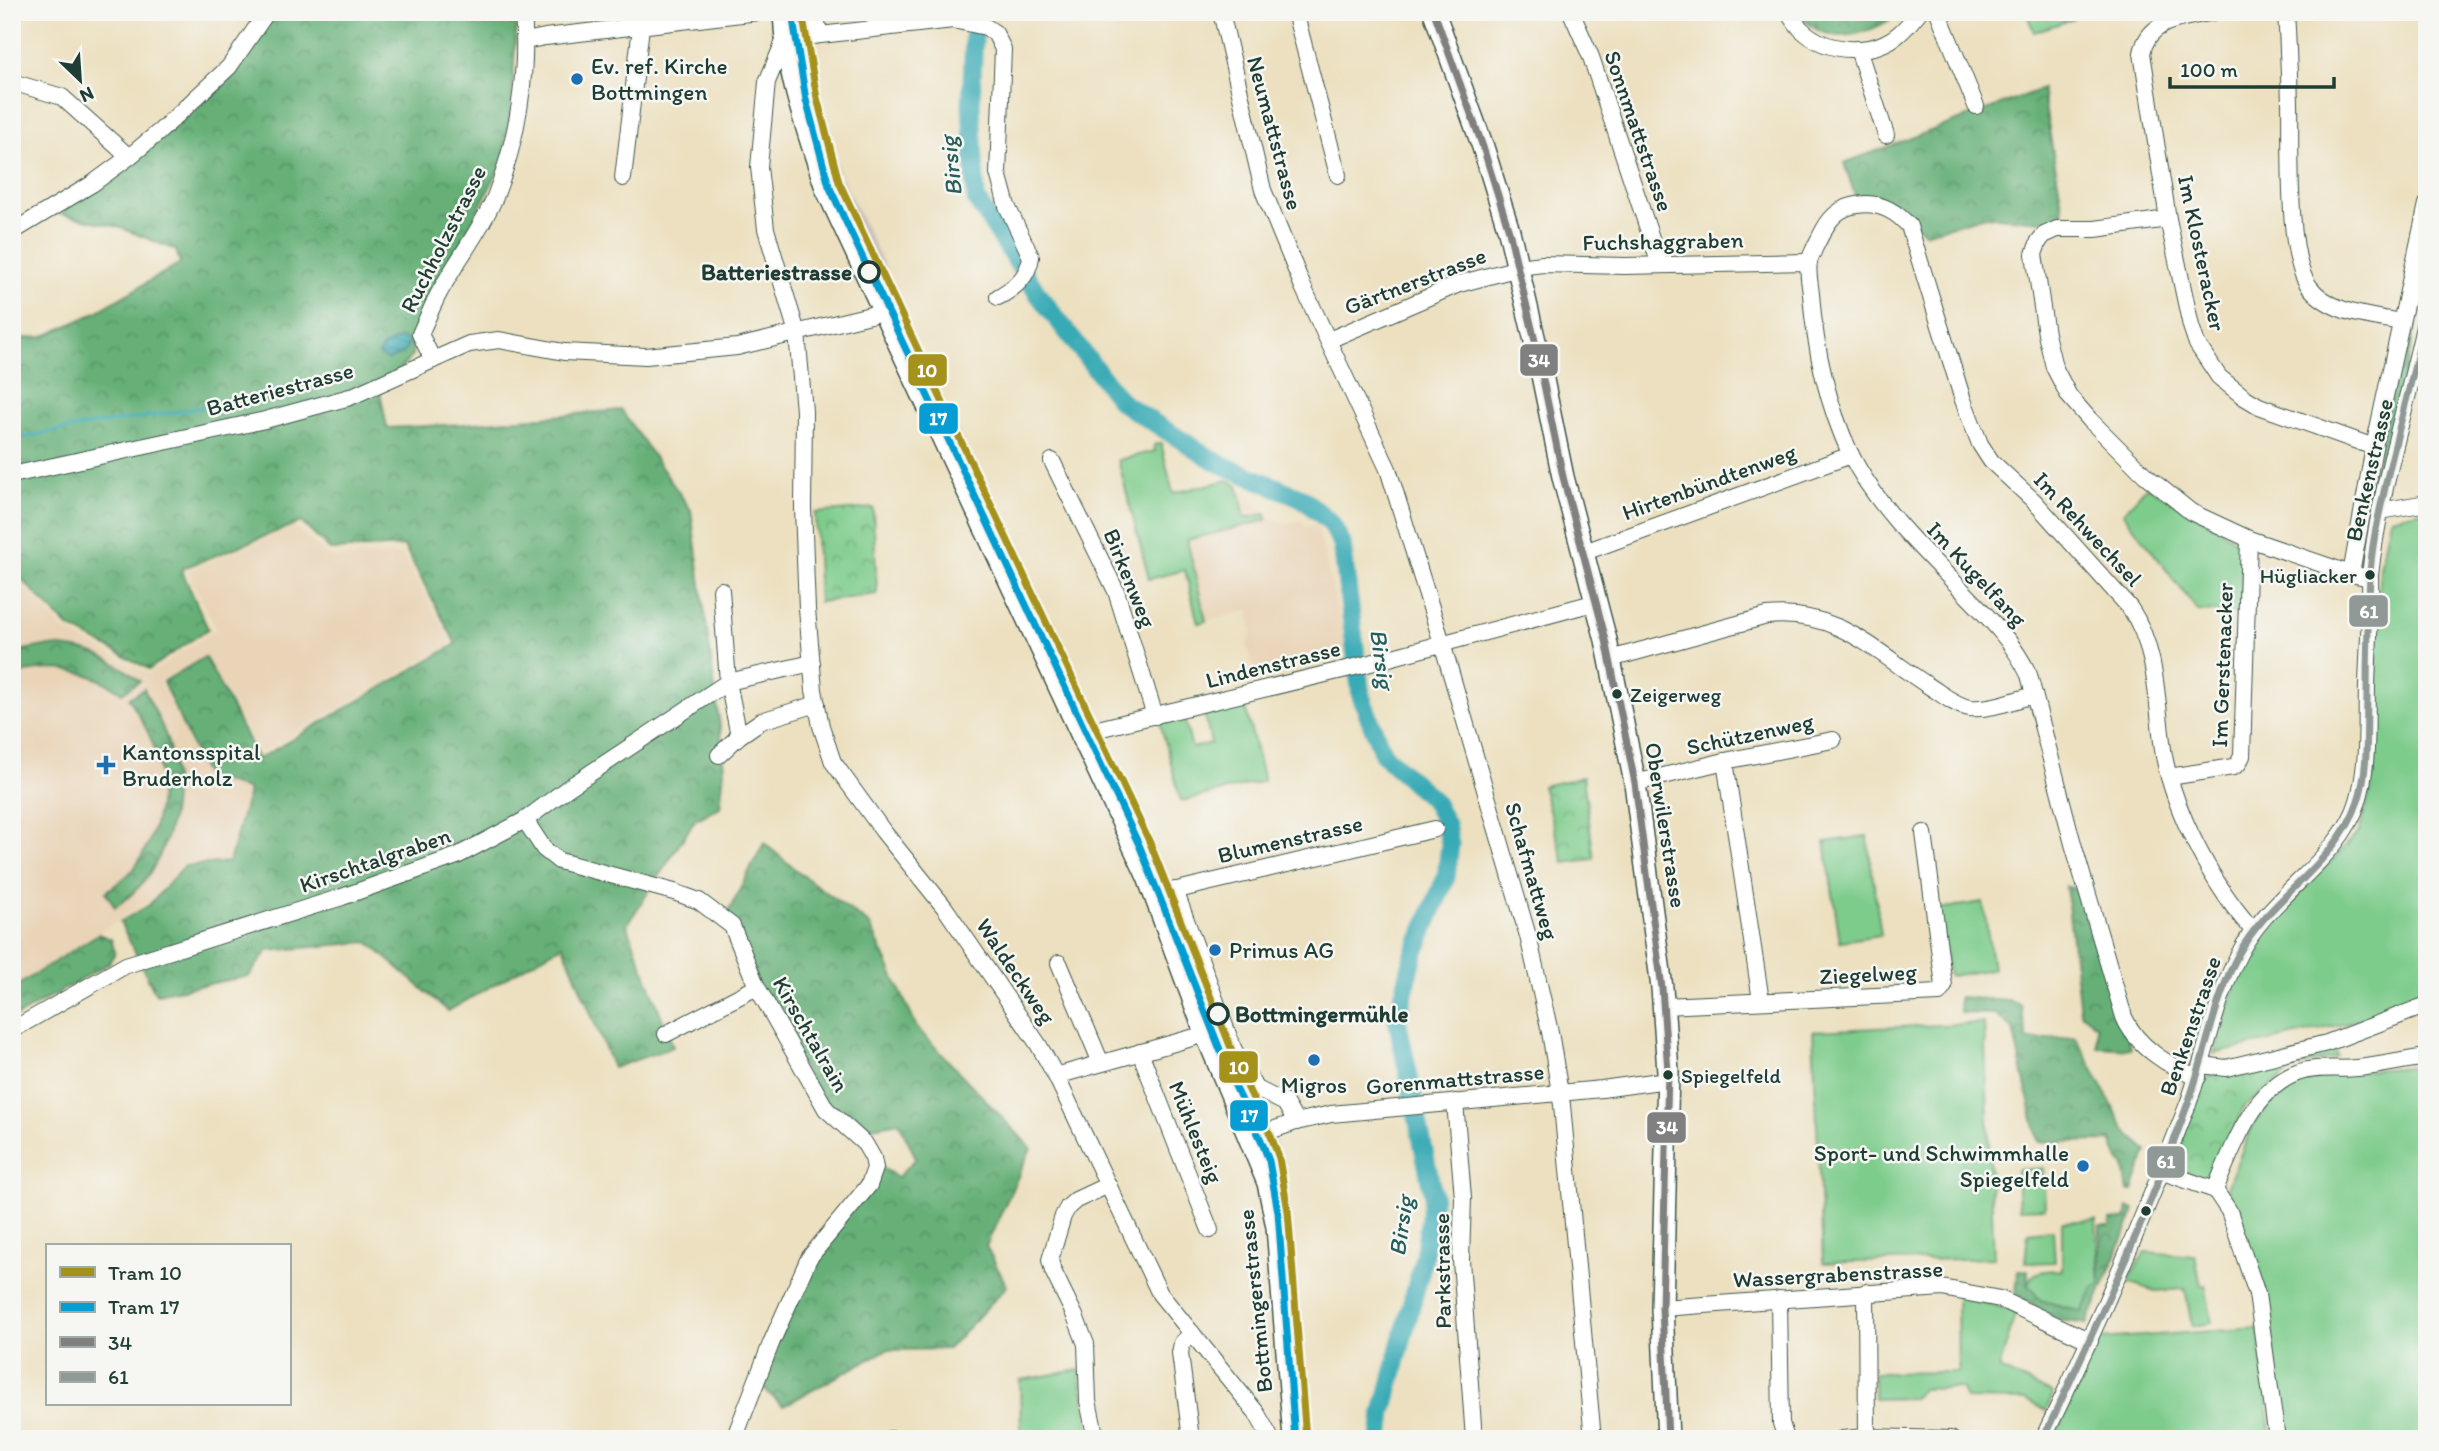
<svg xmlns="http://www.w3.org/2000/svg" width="2439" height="1451" font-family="Itim,sans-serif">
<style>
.built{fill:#e9d4b8}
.railway{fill:#ccc2b9}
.green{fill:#7ecc8c;stroke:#4e8460;stroke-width:2}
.forest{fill:url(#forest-crowns);stroke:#427656;stroke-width:2}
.park{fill:url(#park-crowns);stroke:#4e8460;stroke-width:2}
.water{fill:url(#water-rules);stroke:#2c7474;stroke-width:2}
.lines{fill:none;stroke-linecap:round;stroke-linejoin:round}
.stream{stroke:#39aab5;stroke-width:3.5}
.river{stroke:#39aab5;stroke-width:19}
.minor-casing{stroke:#3e5549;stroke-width:18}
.major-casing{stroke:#3e5549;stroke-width:24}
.minor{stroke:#fff;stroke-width:16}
.major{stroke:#fff;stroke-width:21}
.bus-1-casing{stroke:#f6f6f2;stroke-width:12}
.bus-2-casing{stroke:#f6f6f2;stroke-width:12}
.bus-1{stroke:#808080;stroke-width:7}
.bus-2{stroke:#909996;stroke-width:7}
.tram-1-casing{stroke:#f6f6f2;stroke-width:12}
.tram-2-casing{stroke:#f6f6f2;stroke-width:12}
.tram-1{stroke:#a5921b;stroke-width:7}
.tram-2{stroke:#059dd3;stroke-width:7}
.poi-dot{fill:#1f6fb2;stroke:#f6f6f2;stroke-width:2.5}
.stop-dot{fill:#f6f6f2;stroke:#1f3d34;stroke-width:3.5}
.bus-dot{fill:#1f3d34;stroke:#f6f6f2;stroke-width:2.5}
.labels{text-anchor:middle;stroke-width:5;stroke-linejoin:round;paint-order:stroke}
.bus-label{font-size:21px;fill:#1f3d34;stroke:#f6f6f2;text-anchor:start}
.poi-label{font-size:23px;fill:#1f3d34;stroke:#f6f6f2;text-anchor:start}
.street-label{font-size:23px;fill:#1f3d34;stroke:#f6f6f2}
.stop-label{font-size:23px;font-weight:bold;fill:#1f3d34;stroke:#f6f6f2;text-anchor:end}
.water-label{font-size:24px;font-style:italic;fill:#275e5b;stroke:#f6f6f2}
.line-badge{stroke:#f6f6f2;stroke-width:2.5}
.badge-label{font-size:19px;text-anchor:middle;font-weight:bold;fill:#fff}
</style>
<defs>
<pattern id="forest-crowns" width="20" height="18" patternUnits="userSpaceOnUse" patternTransform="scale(1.75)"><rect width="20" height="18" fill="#66b078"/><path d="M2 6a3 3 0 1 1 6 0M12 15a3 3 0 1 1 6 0" fill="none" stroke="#539063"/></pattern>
<pattern id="park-crowns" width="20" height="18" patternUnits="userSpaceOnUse" patternTransform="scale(1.75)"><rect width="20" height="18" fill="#7ecc8c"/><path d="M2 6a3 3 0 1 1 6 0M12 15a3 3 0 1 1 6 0" fill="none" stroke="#67a773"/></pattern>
<pattern id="water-rules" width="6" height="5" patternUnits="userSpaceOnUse" patternTransform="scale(1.75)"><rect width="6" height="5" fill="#39aab5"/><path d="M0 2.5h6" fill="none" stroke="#2f8c94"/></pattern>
</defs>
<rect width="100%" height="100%" fill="#f6f6f2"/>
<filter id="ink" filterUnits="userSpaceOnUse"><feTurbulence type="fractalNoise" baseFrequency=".0143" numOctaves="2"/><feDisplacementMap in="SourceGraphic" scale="14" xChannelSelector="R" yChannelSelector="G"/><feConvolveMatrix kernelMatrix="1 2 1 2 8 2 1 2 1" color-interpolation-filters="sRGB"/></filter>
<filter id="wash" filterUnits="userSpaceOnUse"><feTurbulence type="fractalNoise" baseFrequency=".00686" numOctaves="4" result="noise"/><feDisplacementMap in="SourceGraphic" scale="28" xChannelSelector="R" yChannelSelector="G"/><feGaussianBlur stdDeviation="1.57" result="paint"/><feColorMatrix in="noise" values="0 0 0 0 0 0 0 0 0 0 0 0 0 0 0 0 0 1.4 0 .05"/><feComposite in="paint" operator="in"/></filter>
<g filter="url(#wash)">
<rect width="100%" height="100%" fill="#ece0c0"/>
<g class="built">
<polygon points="1161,443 1173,493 1228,480 1238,485 1266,514 1284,525 1302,520 1305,527 1317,523 1347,651 1256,675 1247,645 1252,631 1250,610 1198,623 1185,570 1149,579 1118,460 1155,451 1154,445"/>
<polygon points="296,527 330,558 402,555 452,643 260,753 206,655 159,681 205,778 247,791 227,861 182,863 147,902 12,987 12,572 63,629 149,674 216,629 187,571"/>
</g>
<polygon class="railway" points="796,12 807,12 808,45 817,93 838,170 888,273 887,281 1162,866 1243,1074 1268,1122 1281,1156 1287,1182 1291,1244 1284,1246 1277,1185 1255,1117 1225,1059 830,186 799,56"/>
<g class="green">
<polygon points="2026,12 2071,12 2073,19 2034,32"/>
<polygon points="1161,443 1173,493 1228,480 1238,485 1245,518 1266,514 1267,520 1187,540 1206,621 1198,623 1185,570 1149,579 1118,460 1155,451 1154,445"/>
<polygon points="2147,486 2243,544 2241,613 2198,611 2123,513"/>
<polygon points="2427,510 2427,995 2348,1023 2214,1054 2246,950 2359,832 2374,777 2377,608 2380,568 2390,518"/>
<polygon points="1244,703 1264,781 1181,801 1160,722 1184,718 1192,748 1211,743 1204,713"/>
<polygon points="1867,836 1881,935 1840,941 1825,842"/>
<polygon points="1983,902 1993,969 1949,976 1938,909"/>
<polygon points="1984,1023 1994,1258 1823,1263 1813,1031"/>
<polygon points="2427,1065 2427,1439 2285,1439 2267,1296 2227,1187 2254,1122 2288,1086 2303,1076"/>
<polygon points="2043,1168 2045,1208 2019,1209 2017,1170"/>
<path d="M2096 1220 2100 1285 2093 1288 2082 1312 2040 1300 2028 1285C2031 1269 2048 1271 2062 1270V1222Z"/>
<polygon points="2053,1230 2055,1262 2025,1263 2028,1233"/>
<polygon points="2145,1252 2195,1256 2201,1286 2205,1285 2212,1323 2192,1326 2185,1289 2155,1291 2127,1282"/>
<polygon points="1957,1296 2016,1311 1999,1369 2053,1394 2046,1411 2026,1400 1966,1399 1961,1388 1922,1389 1914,1398 1874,1399 1874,1373 1958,1372"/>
<polygon points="2258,1328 2272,1439 2061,1439 2057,1431 2099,1339"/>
<polygon points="1079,1370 1090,1433 1021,1436 1020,1380"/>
</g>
<g class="forest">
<polygon points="273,12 514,12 516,29 512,96 503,162 413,336 412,356 380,391 387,428 464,424 621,410 691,510 720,727 724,770 720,807 695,820 627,925 673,1047 613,1068 563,945 448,1011 368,942 267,951 249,976 156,994 120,922 149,905 184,866 229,862 249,790 205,775 163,682 205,657 258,759 456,644 404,546 330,550 301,522 181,569 208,629 149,669 67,626 12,569 12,339 43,337 93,314 180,263 176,250 119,227 58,213 134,161 232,78"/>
<path d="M1798 12H1902C1869 35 1826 51 1798 12Z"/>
<polygon points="2042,89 2065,223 1986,216 1924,233 1893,202 1856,198 1844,163"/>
<polygon points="2427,216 2427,277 2377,496 2364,568 2360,569 2360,545"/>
<path d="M45 646C85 647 109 655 140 681L122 693C89 669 52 664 14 675L12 652Z"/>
<path d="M144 689C152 707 163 724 168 743 185 801 167 874 115 907L106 892C116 884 128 877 135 867 158 834 168 785 154 747 148 729 138 714 129 698Z"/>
<polygon points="764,843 797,871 870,925 917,1028 1031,1148 986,1246 1007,1286 948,1349 886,1350 783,1406 759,1385 813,1256 878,1163 897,1178 916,1158 899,1122 857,1130 820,1097 760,994 728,912"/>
<polygon points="2066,886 2075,888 2131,1049 2097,1047 2097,1026 2080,1012"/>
<polygon points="98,934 111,939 115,953 108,964 12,1019 12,989"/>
<polygon points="1959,997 2009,1001 2021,1005 2027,1040 2076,1037 2125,1130 2147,1151 2133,1191 2128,1191 2124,1165 2119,1160 2111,1141 2038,1142 2013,1029 1995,1014 1960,1013"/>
<polygon points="2128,1208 2135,1210 2087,1324 2058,1320 2016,1294 2018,1271 2028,1270 2028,1285 2040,1300 2082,1312 2093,1288 2100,1284 2100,1226 2110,1226 2110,1220 2126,1219"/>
</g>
<g class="park">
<polygon points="873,508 877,594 819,602 815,513"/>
<polygon points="1583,777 1594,859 1564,863 1542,786"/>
<polygon points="2335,1047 2337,1057 2296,1067 2244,1107 2213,1183 2172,1167 2205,1076"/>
</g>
<polygon class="water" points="401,338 409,343 404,353 388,360 379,355 383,347"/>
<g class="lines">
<path class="stream" d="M12 440C100 419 194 416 280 388"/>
<polyline class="river" points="975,12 971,104 976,199 1038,294 1121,402 1218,463 1302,498 1331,523 1342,544 1361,696 1383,754 1433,800 1446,824 1450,844 1446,877 1414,954 1397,1019 1433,1195 1424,1257 1383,1412 1380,1439"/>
</g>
</g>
<g filter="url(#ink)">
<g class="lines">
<g class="minor-casing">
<g id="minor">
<polyline points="814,12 820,34"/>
<polyline points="1221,12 1263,190 1303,287 1388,469 1442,643 1528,936 1550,1032 1562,1105 1593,1439"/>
<polyline points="1295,12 1338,175"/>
<polyline points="1571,12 1591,57 1660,265"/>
<path d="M1788 12C1793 18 1797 25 1802 30 1828 54 1874 56 1900 33 1907 27 1913 19 1919 12"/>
<polyline points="1938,12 1976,106"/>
<path d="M2213 12C2183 19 2149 18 2142 53L2168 219 2191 326 2197 344 2219 377 2244 397 2259 406 2374 447"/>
<path d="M2286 12C2288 42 2289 73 2290 103 2291 144 2286 256 2309 286 2330 314 2370 316 2401 322"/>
<polyline points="525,41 545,37 758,12"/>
<polyline points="1858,49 1886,135"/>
<polyline points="12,82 62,97 129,157"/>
<polyline points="623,178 641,27"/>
<polyline points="2168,219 2095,229 2057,229 2044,235 2039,241 2034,254 2046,334 2054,367 2069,396 2090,420 2145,475 2191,512 2249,539 2351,574 2370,578"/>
<polyline points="12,232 92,184 129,157 159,132 229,67 267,12"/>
<path d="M998 297C1015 288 1028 277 1031 257L1007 206 998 173 1003 49 995 33 986 27 953 20 785 39 767 82 759 167 766 229 797 333 804 411 803 508 807 609 814 690 821 726 833 762 883 831 945 908 1038 1044 1056 1076 1160 1294 1256 1412 1271 1439"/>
<polyline points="1329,340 1459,284 1526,266 1543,264 1625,266 1809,262"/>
<path d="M433 360 420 334C426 321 432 307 438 295 456 261 480 232 495 197 518 139 528 74 523 12"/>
<polyline points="1052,461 1116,591 1155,716"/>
<polyline points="12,475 265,420 350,397 469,344 499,340 564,352 646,356 737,347 883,312"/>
<polyline points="2380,511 2427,503"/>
<polyline points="1582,553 1851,455"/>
<polyline points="2351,574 2374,447 2427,204"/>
<polyline points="721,590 728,682 739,736"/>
<path d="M1610 659 1767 616C1839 609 1876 653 1932 688 1943 695 1956 706 1970 708 1991 710 2014 700 2034 695"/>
<polyline points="1081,735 1102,728 1363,665 1597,602"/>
<polyline points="719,755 739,736 761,721 817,704"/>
<polyline points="1725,761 1761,1001"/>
<polyline points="2169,777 2233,767 2238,764 2242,756 2249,539"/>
<polyline points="1635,783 1725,761 1833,740"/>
<polyline points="525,820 544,849 559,861 674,892 699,901 732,926 757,987 826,1109 865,1144 873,1158 875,1168 869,1185 809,1258 772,1341 734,1439"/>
<polyline points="1175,890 1233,1048 1255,1088 1285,1103 1296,1122"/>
<polyline points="1156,895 1435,829"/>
<polyline points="1059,963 1101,1063"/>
<polyline points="1664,1006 1939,993 1944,986 1924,833"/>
<polyline points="12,1030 126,965 342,897 457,856 525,820 568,788 728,682 812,663"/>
<polyline points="666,1034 757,987"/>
<polyline points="1140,1052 1210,1230"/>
<polyline points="2202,1065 2226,1068 2327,1043 2427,1005"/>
<polyline points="1056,1076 1206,1034"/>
<path d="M2198 1077C2169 1067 2136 1046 2124 1017L2073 844 2029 675C2012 639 1984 613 1956 584 1919 547 1873 501 1850 453 1827 403 1815 348 1811 294 1810 284 1807 271 1809 262 1810 257 1813 252 1815 247 1824 229 1831 211 1852 206 1875 200 1894 209 1909 226L1963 400 1980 444 1991 461 2034 501 2130 608C2159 650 2156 707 2164 756 2175 813 2214 888 2253 930"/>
<polyline points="1455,1102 1463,1198 1461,1260 1474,1439"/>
<polyline points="1249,1138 1296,1122 1331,1114 1602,1089 1667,1080"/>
<polyline points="2160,1171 2215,1190 2229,1211 2257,1294 2277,1439"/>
<path d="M2215 1190C2232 1149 2252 1090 2297 1073 2316 1066 2338 1070 2357 1068 2380 1066 2403 1060 2427 1057"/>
<polyline points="1866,1292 1867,1439"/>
<polyline points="1779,1299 1781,1423 1786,1439"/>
<polyline points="1662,1308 1942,1288 2000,1299 2090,1341"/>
<polyline points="12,1438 14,1439"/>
<polyline points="889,1439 941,1439"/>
<polyline points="1096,1439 1088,1401 1086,1344 1075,1316 1053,1271 1050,1260 1063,1216 1068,1207 1076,1200 1108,1185"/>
<polyline points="1191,1439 1180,1353 1182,1343 1192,1333"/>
<polyline points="1842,1439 1867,1437 1951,1439"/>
<path d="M2043 1439C2096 1329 2144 1217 2188 1104 2206 1055 2215 1001 2239 954 2268 896 2341 859 2358 801 2369 763 2366 725 2367 686 2368 649 2371 612 2370 575 2380 486 2409 400 2427 313"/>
</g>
</g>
<g class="major-casing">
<g id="major">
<path d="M784 12C786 73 808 131 826 188L1148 877 1206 1034 1268 1183 1277 1227 1294 1439"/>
<polyline points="1434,12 1483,147 1509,231 1535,341 1563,477 1606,640 1635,783 1662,988 1668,1071 1662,1308 1668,1439"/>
</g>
</g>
<use href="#minor" class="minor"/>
<use href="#major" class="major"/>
<g class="bus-1-casing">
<polyline id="bus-1" points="1434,12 1483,147 1509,231 1535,341 1563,477 1606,640 1635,783 1662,988 1668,1071 1662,1308 1668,1439"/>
</g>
<g class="bus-2-casing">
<path id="bus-2" d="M2043 1439C2095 1329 2147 1218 2188 1103 2206 1054 2214 1000 2239 953 2270 897 2337 864 2358 801 2369 768 2366 732 2367 698 2367 657 2368 616 2370 576 2371 548 2378 519 2384 492 2397 432 2414 374 2427 314"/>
</g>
<use href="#bus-1" class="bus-1"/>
<use href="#bus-2" class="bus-2"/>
<g class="tram-1-casing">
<polyline id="tram-1" points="802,12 817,98 839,182 1150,843 1242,1076 1271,1136 1279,1158 1288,1211 1306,1439"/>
</g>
<g class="tram-2-casing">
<polyline id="tram-2" points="792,13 806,100 829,186 1140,847 1232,1080 1261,1140 1269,1161 1278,1212 1295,1439"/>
</g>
<use href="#tram-1" class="tram-1"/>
<use href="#tram-2" class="tram-2"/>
</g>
</g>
<g class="poi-dot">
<circle cx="577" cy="79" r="7"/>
<path d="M102.5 754.5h7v7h7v7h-7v7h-7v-7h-7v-7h7z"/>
<circle cx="1215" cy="950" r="7"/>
<circle cx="1314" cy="1060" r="7"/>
<circle cx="2083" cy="1166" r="7"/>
</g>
<g class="stop-dot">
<circle cx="869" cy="272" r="10"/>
<circle cx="1218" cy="1014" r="10"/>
</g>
<g class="bus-dot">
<circle cx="2370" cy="575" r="6"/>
<circle cx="1617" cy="694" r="6"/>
<circle cx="1668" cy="1075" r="6"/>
<circle cx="2146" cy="1211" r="6"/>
</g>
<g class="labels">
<g class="bus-label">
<text x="2357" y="583" text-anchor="end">Hügliacker</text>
<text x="1630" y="702">Zeigerweg</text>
<text x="1681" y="1083">Spiegelfeld</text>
</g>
<g class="poi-label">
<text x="591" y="74">Ev. ref. Kirche<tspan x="591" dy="26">Bottmingen</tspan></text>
<text x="122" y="760">Kantonsspital<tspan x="122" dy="26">Bruderholz</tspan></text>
<text x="1229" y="958">Primus AG</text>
<text x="1314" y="1093" text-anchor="middle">Migros</text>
<text x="2069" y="1161" text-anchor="end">Sport- und Schwimmhalle<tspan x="2069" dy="26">Spiegelfeld</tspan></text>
</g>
<g class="street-label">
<text transform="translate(1639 131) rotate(71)" y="8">Sonnmattstrasse</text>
<text transform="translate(1275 133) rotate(75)" y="8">Neumattstrasse</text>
<text transform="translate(443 239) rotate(-63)" y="8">Ruchholzstrasse</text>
<text transform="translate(1663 241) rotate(-1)" y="8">Fuchshaggraben</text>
<text transform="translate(2202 253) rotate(78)" y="8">Im Klosteracker</text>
<text transform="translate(1415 281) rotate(-21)" y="8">Gärtnerstrasse</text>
<text transform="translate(280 389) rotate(-15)" y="8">Batteriestrasse</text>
<text transform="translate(2369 470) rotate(-77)" y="8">Benkenstrasse</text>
<text transform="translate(1709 482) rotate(-20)" y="8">Hirtenbündtenweg</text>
<text transform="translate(2088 529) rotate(47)" y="8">Im Rehwechsel</text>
<text transform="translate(1977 574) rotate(47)" y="8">Im Kugelfang</text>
<text transform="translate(1130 578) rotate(68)" y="8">Birkenweg</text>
<text transform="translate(1273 664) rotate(-14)" y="8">Lindenstrasse</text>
<text transform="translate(2222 665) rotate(-88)" y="8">Im Gerstenacker</text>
<text transform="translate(1750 734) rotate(-12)" y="8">Schützenweg</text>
<text transform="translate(1666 825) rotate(81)" y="8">Oberwilerstrasse</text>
<text transform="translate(1290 839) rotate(-13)" y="8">Blumenstrasse</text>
<text transform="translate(375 860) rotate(-19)" y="8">Kirschtalgraben</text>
<text transform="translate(1532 871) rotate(74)" y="8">Schafmattweg</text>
<text transform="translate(1016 971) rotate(56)" y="8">Waldeckweg</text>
<text transform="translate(1868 974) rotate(-3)" y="8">Ziegelweg</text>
<text transform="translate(2190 1026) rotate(-71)" y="8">Benkenstrasse</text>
<text transform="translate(811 1034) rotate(60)" y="8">Kirschtalrain</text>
<text transform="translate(1455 1079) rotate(-5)" y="8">Gorenmattstrasse</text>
<text transform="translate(1196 1132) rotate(68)" y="8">Mühlesteig</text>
<text transform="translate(1442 1271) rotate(-91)" y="8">Parkstrasse</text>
<text transform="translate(1838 1274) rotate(-3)" y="8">Wassergrabenstrasse</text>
<text transform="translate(1255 1301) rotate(-96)" y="8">Bottmingerstrasse</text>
</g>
<g class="stop-label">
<text x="852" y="280">Batteriestrasse</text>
<text x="1235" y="1022" text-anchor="start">Bottmingermühle</text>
</g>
<g class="water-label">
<text transform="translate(951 166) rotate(-96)" y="8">Birsig</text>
<text transform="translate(1382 659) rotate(82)" y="8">Birsig</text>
<text transform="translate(1401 1226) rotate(-82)" y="8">Birsig</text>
</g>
</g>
<g class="line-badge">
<rect x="1519" y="343" width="40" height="34" rx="7" fill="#808080"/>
<rect x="907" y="353" width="41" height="34" rx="7" fill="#a5921b"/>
<rect x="918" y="402" width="41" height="33" rx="7" fill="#059dd3"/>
<rect x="2348" y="594" width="41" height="34" rx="7" fill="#909996"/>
<rect x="1218" y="1050" width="41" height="34" rx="7" fill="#a5921b"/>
<rect x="1229" y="1099" width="40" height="33" rx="7" fill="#059dd3"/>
<rect x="1646" y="1111" width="41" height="33" rx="7" fill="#808080"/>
<rect x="2146" y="1145" width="40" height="34" rx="7" fill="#909996"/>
</g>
<g class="badge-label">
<text x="1539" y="367">34</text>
<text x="927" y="377">10</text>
<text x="938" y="425">17</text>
<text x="2369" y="618">61</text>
<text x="1239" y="1074">10</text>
<text x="1249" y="1122">17</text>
<text x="1667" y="1134">34</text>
<text x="2166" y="1168">61</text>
</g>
<rect width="2439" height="1451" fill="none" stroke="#f6f6f2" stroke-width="42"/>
<rect x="46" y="1244" width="245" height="161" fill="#f6f6f2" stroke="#a0aca6" stroke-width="2"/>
<rect x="60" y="1267" width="35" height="10" fill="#a5921b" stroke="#a0aca6" stroke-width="2"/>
<text x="108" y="1280" font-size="21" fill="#1f3d34">Tram 10</text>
<rect x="60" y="1302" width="35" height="10" fill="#059dd3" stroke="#a0aca6" stroke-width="2"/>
<text x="108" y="1314" font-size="21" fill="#1f3d34">Tram 17</text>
<rect x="60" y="1337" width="35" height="10" fill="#808080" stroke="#a0aca6" stroke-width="2"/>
<text x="108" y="1350" font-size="21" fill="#1f3d34">34</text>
<rect x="60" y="1372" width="35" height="10" fill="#909996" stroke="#a0aca6" stroke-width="2"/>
<text x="108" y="1384" font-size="21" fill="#1f3d34">61</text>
<g transform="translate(80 80) rotate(155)" stroke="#f6f6f2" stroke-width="5" paint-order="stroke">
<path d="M0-5L12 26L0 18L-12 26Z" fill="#1f3d34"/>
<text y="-10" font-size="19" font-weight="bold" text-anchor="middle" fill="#1f3d34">N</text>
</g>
<path d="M2170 77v10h164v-10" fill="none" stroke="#1f3d34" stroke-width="3.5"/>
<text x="2180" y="77" font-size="21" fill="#1f3d34" stroke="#f6f6f2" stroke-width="5" paint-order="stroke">100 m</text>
</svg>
